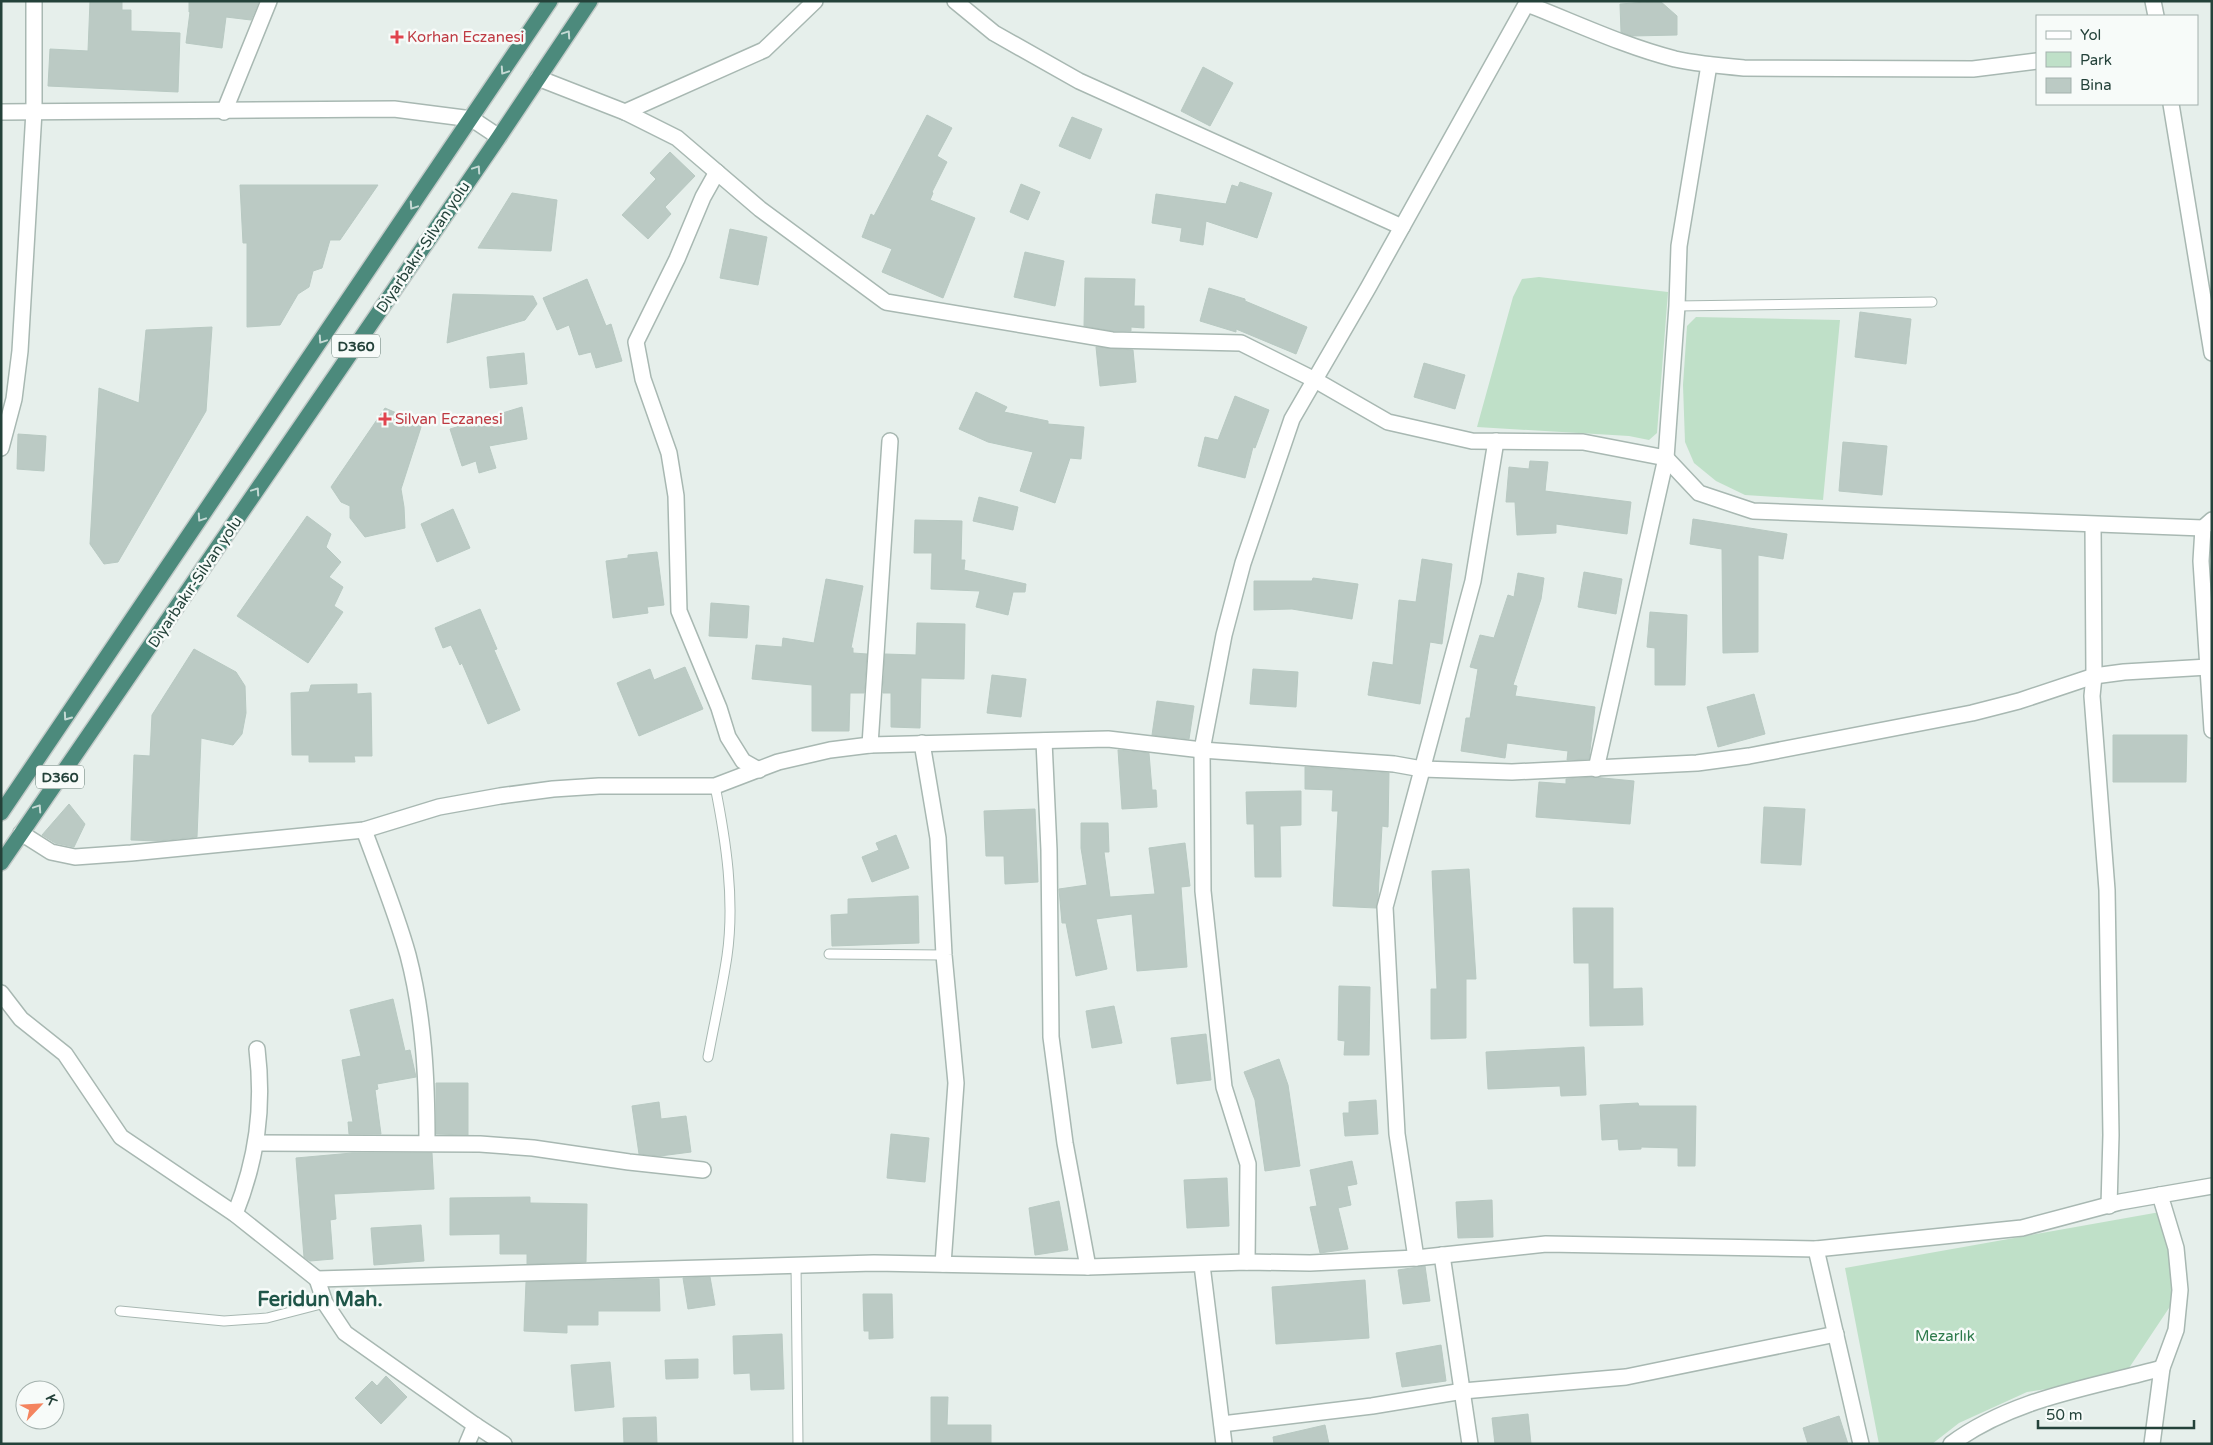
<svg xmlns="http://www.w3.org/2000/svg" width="2213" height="1445" font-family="'Varela Round',sans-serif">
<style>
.green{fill:#bfe0c8}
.building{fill:#bbcac4;stroke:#b8c9c2}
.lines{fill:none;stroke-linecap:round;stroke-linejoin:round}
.service-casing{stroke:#a8b8b2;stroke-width:11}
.minor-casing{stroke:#a8b8b2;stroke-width:18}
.tertiary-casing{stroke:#a8b8b2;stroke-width:18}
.trunk-casing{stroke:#c2cac8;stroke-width:18}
.service{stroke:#fff;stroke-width:9}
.minor{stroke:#fff;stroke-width:15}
.tertiary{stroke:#fff;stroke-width:15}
.trunk{stroke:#4c8a7c;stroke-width:15}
.oneway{stroke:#c4d9d4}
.health-dot{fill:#e0444e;stroke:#f7fbf9;stroke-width:2}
.labels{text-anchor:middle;stroke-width:5;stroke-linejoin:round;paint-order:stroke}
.shield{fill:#f7fbf9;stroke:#637a73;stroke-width:1}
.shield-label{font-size:14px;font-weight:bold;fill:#24423a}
.health-label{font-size:15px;fill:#be3a42;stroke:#f7fbf9;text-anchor:start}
.street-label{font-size:15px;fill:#24423a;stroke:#f7fbf9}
.park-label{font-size:15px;fill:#2d7a4b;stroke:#f7fbf9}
.district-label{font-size:20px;font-weight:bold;fill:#1f5548;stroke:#f7fbf9}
</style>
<rect width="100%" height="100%" fill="#e6efeb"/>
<g class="green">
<polygon points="1539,277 1668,292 1657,433 1649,440 1629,436 1477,427 1513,297 1522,279"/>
<polygon points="1696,317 1840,320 1823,500 1745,495 1716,481 1694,463 1685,442 1683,385 1687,326"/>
<polygon points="2160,1212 2177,1296 2123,1377 2027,1392 1959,1423 1932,1444 1879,1444 1845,1268"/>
</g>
<g class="building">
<polygon points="90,1 122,1 122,10 131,10 131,31 180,33 178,92 48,86 50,49 88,51"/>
<polygon points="189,1 259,1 251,20 226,17 222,48 186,43 190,12 189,12"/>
<polygon points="1660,1 1677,16 1677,35 1632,36 1621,32 1620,4"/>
<polygon points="1203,67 1233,83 1210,126 1181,111"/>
<polygon points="927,115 952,128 937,156 947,162 932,192 933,193 930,200 975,218 943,298 882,272 892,249 862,237 871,214 874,216"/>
<polygon points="1072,117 1102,129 1090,159 1059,146"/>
<polygon points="670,152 695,176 665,207 671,214 648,239 622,215 656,179 650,173"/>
<polygon points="1240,182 1272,193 1257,238 1206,221 1203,245 1180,241 1182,228 1152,223 1156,194 1226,204 1232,185 1238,187"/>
<polygon points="1021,184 1040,192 1028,220 1010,212"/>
<polygon points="240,185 378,185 340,240 330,240 322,268 313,271 309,287 298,294 280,325 247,327 247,243 243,243"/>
<polygon points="512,193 557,200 551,251 478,248"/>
<polygon points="730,229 767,237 758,285 720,278"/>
<polygon points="1025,252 1064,261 1055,306 1014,297"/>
<polygon points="1085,278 1135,279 1134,306 1144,306 1144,328 1131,327 1131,331 1113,331 1084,326"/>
<polygon points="587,279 606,326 611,324 622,361 596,368 591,352 579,355 569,325 557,330 543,298"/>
<polygon points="1209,288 1245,299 1245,301 1307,327 1296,354 1236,329 1236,332 1200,321"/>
<polygon points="453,294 533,296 537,304 525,320 447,343"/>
<polygon points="1860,312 1911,319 1906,364 1855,357"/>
<polygon points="212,327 206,411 118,562 104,564 90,544 99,388 139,403 146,330"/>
<polygon points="1096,347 1133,350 1136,382 1100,386"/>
<polygon points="524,353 527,384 490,388 487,357"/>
<polygon points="1424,363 1465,375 1455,409 1414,397"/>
<polygon points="976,392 1007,407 1004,412 1048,421 1048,424 1084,427 1081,459 1070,458 1055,503 1020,491 1033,452 988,442 959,429"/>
<polygon points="1235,396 1269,410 1255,448 1253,447 1245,478 1198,466 1205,437 1218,440"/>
<polygon points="522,407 527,439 489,446 496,468 479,473 476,461 462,466 450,429"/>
<polygon points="385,408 422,424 401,489 404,507 405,528 365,537 350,518 350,506 341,502 331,487"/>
<polygon points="18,434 46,436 44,471 17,469"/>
<polygon points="1843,442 1887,446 1882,495 1839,491"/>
<polygon points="1530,461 1548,462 1545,491 1631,502 1627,534 1556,524 1556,533 1517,535 1515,502 1506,502 1509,467 1529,469"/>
<polygon points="979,497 1018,507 1013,530 973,521"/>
<polygon points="453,509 470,548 437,562 421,524"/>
<polygon points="307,516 331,534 326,547 341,562 329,577 343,587 334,606 343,612 308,663 237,616"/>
<polygon points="1693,519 1787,534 1783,559 1758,555 1758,652 1723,653 1722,549 1690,544"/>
<polygon points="915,520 962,521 961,560 965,560 964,570 1026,584 1025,592 1013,592 1008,615 976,607 980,591 931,589 932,553 914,553"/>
<polygon points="657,552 664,605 647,607 648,613 613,618 606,561 628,558 628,555"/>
<polygon points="1422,559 1452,564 1442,644 1430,642 1420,704 1368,695 1373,662 1393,665 1399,600 1416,602"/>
<polygon points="1584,572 1622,579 1616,614 1578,607"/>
<polygon points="1518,573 1544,578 1541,599 1513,685 1517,686 1515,696 1595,707 1589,759 1567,760 1568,751 1507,743 1505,758 1461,751 1466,718 1470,718 1478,669 1470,667 1480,635 1494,638 1508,595 1514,597"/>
<polygon points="1313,578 1358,584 1352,619 1292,609 1254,610 1254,581 1312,581"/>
<polygon points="826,579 863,586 851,648 853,648 853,653 867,654 864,693 850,693 849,731 812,731 812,685 752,679 756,645 782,647 783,638 814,643"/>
<polygon points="711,603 749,606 747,638 709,636"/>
<polygon points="480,609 497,649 494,650 520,710 488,724 462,663 460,665 451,645 443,648 435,628"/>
<polygon points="1650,612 1687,615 1685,685 1655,685 1655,648 1647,647"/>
<polygon points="917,623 965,624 964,679 921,678 920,728 891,727 891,693 883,693 885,654 916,655"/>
<polygon points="194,649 236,672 245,686 246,713 242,734 233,745 201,738 197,837 158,841 131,840 134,755 150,756 152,715"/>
<polygon points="685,667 703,709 639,736 617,683 650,669 654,680"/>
<polygon points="1253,669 1298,672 1296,707 1250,704"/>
<polygon points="992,675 1026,679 1021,717 987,713"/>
<polygon points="357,684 357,694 371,693 372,756 354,756 355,762 309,762 309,755 292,755 291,693 309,692 311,685"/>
<polygon points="1754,694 1765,734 1718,747 1707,707"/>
<polygon points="1157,701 1194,706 1189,739 1152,735"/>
<polygon points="2113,735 2187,735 2186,782 2113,782"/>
<polygon points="1118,750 1149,753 1152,790 1156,790 1157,807 1122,809"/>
<polygon points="1305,767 1389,773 1388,827 1382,826 1378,897 1376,908 1333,906 1338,811 1332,811 1333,790 1305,789"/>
<polygon points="1593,777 1634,781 1630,824 1536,817 1539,782 1566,784 1566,779"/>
<polygon points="1301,791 1301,825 1280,826 1281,877 1255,877 1254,824 1247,824 1246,792"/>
<polygon points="69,804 85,824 74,847 55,843 42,835"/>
<polygon points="1764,807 1805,809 1801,865 1761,863"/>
<polygon points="1035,809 1038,882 1005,884 1004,856 986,856 984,811"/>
<polygon points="1081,823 1108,823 1109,852 1104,852 1110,897 1155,894 1149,848 1185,843 1190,886 1181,887 1187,967 1137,971 1132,914 1096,919 1107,969 1076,976 1066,923 1062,923 1059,889 1087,885 1081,848"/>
<polygon points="896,835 909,868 872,882 862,857 879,850 876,843"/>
<polygon points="1469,869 1476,979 1466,979 1466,1038 1431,1039 1431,989 1437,989 1432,871"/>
<polygon points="918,896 919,943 832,946 831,915 848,914 848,899"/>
<polygon points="1573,908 1613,908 1613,989 1642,988 1643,1025 1590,1026 1589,963 1574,963"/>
<polygon points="1339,986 1370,987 1369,1055 1344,1055 1345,1041 1338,1040"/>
<polygon points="393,999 405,1051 410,1050 416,1077 377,1084 378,1089 375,1090 381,1134 349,1134 348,1122 353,1122 342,1060 361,1056 350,1010"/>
<polygon points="1114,1006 1122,1043 1092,1048 1086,1011"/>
<polygon points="1206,1034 1211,1080 1177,1084 1171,1038"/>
<polygon points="1584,1047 1586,1095 1561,1096 1560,1086 1488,1089 1486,1052"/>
<polygon points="1279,1059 1288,1085 1300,1166 1265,1171 1255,1100 1244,1072"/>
<polygon points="436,1083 468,1083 468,1135 436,1134"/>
<polygon points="1376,1100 1378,1134 1345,1136 1343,1113 1349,1113 1349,1102"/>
<polygon points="659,1102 661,1119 686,1116 691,1152 660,1156 639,1154 632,1106"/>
<polygon points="1638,1103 1639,1106 1696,1106 1695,1166 1678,1166 1678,1148 1641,1147 1641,1149 1619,1150 1618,1139 1602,1140 1600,1105"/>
<polygon points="891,1134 929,1138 925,1182 887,1178"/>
<polygon points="352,1153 432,1153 434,1189 334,1194 336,1219 330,1220 333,1259 310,1261 304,1257 296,1158"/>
<polygon points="1352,1161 1357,1184 1347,1186 1351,1205 1338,1208 1348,1249 1320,1253 1310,1207 1317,1206 1310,1170"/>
<polygon points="1227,1178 1229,1226 1187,1228 1184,1180"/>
<polygon points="530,1197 530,1203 587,1204 586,1262 527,1264 527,1254 500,1254 500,1234 450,1235 450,1198"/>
<polygon points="1492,1200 1493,1237 1458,1238 1456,1202"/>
<polygon points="1059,1201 1068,1250 1035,1255 1029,1208"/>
<polygon points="421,1225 424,1261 374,1265 371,1228"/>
<polygon points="1425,1266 1430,1301 1403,1304 1398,1270"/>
<polygon points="710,1277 715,1305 688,1309 683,1278"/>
<polygon points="659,1279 660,1311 598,1311 598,1325 567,1325 567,1333 524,1331 526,1282"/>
<polygon points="1365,1280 1369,1338 1276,1344 1272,1287"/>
<polygon points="863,1294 892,1294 893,1338 869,1339 869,1331 864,1331"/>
<polygon points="782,1334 784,1389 751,1390 750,1373 734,1374 733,1336"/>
<polygon points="1441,1345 1446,1381 1402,1387 1396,1353"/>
<polygon points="698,1359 698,1378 666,1379 665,1360"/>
<polygon points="610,1362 614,1407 575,1411 571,1365"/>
<polygon points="386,1376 407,1397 381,1424 355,1398 372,1381 377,1386"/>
<polygon points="931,1397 948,1397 947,1425 991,1425 991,1444 931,1444"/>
<polygon points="1528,1414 1531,1444 1495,1444 1492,1418"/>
<polygon points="1839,1416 1848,1444 1808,1444 1803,1428"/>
<polygon points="656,1417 657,1444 624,1444 623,1418"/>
<polygon points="1325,1425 1329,1444 1274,1444 1273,1437"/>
</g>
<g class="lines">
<g class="service-casing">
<g id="service">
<polyline points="1677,306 1932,302"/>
<polyline points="829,954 944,955"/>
<path d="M708 1057C714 1024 722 990 727 956 735 900 726 841 715 786"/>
<polyline points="796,1265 798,1444"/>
<polyline points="120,1311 224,1321 267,1318 325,1303"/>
</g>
</g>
<g class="minor-casing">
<g id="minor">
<polyline points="955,1 994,33 1079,81 1402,227"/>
<polyline points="2153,1 2156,16"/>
<path d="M1527 4C1576 23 1624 46 1675 59 1698 64 1721 66 1744 68L1973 69 2037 61"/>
<polyline points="538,78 625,112 677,138 760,209 886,302 1112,340 1241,343 1315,380 1388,422 1472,441 1583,442 1666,458 1699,493 1753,511 2203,528"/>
<polyline points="2171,104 2212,353"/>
<polyline points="224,112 269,1"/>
<polyline points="625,112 764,50 815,1"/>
<polyline points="717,172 703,197 677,259 636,342 643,379 669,453 676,496 679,611 719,708 728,737 743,761 759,770"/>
<polyline points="1,448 14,399 20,351 34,111"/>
<polyline points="2212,520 2203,528 2201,561 2212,730"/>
<polyline points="2093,525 2094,676 2092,696 2107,890 2111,1135 2109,1206"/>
<polyline points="1044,741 1049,850 1051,1037 1065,1143 1088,1267"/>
<polyline points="922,743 938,838 944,955 956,1083 943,1264"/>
<polyline points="870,745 890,441"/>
<polyline points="1596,769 1666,458 1677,306 1679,246 1709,65"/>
<path d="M364 830C379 871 396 912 408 955 424 1016 427 1080 427 1143"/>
<polyline points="21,833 51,852 75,857 131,853 364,830 439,807 500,796 553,789 599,786 715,786 778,762 830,750 870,745 1108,739 1202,750 1394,764 1422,769 1512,772 1697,763 1749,756 1972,713 2019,701 2094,676 2124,672 2208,667"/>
<polyline points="1,993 21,1019 65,1054 121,1137 235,1214 317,1279 874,1263 1088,1267 1247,1262 1310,1263 1416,1258 1546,1244 1816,1249 2022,1228 2120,1202 2160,1195"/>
<polyline points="257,1143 480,1144 533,1148 629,1162 703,1170"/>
<path d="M235 1214C257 1159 264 1107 257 1049"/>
<polyline points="1816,1249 1861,1444"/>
<polyline points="1442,1255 1470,1444"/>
<polyline points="1416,1258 1397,1134 1385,907 1473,581 1496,441"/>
<polyline points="1247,1262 1248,1164 1224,1087 1203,891 1202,750 1224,635 1243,563 1292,419 1368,288 1528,1"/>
<polyline points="1202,1265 1224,1444"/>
<polyline points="317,1279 325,1303 345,1333 475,1425 504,1444"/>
<polyline points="1222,1424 1372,1406 1463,1391 1626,1377 1836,1334"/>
<polyline points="467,1444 475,1425"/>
<path d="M1951 1444C2013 1398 2090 1388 2162 1368"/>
<polyline points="2152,1444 2162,1368 2176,1330 2180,1290 2176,1248 2160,1195 2212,1186"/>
</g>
</g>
<g class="tertiary-casing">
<g id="tertiary">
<polyline points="34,1 34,111"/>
<polyline points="1,112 394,109 472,119 499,137"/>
</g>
</g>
<g class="trunk-casing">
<g id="trunk">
<polyline points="1,813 550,1"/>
<polyline points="1,863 499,137 590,1"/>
</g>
</g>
<use href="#service" class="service"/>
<use href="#minor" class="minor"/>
<use href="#tertiary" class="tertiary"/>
<use href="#trunk" class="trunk"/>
</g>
<defs><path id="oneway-chevron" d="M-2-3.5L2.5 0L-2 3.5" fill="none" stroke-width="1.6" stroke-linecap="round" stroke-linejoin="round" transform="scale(1.25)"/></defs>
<g class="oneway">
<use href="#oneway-chevron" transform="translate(567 34) rotate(-56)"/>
<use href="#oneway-chevron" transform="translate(504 71) rotate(124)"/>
<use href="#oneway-chevron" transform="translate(477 169) rotate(-56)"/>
<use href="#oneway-chevron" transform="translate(413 206) rotate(124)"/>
<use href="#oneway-chevron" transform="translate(322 340) rotate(124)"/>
<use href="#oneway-chevron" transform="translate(256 491) rotate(-56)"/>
<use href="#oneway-chevron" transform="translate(201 518) rotate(124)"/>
<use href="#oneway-chevron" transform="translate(67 717) rotate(125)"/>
<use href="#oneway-chevron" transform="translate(38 808) rotate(-56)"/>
</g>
<g class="health-dot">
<path d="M394.5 29.5h5v5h5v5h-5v5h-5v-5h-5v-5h5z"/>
<path d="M382.5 411.5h5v5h5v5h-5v5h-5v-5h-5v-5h5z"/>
</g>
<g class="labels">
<g class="shield">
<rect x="332" y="334.5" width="48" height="23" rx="4"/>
<rect x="36" y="765.5" width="48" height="23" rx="4"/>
</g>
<g class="shield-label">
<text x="356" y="351">D360</text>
<text x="60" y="782">D360</text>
</g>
<g class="health-label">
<text x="407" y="42">Korhan Eczanesi</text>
<text x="395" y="424">Silvan Eczanesi</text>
</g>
<g class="street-label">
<text transform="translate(423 247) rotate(-56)" y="5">Diyarbakır-Silvan yolu</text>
<text transform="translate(195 582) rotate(-56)" y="5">Diyarbakır-Silvan yolu</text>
</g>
<g class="park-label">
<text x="1945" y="1341">Mezarlık</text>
</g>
<g class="district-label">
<text x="320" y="1306">Feridun Mah.</text>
</g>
</g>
<rect width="2213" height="1445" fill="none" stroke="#24423a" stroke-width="5"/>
<rect x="2036" y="15" width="162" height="90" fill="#f7fbf9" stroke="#a3b1ad"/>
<rect x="2046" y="31" width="25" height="8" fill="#ffffff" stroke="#a3b1ad"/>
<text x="2080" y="40" font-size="15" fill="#24423a">Yol</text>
<rect x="2046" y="52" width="25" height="15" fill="#bfe0c8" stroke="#a3b1ad"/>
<text x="2080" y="65" font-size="15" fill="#24423a">Park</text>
<rect x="2046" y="78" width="25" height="15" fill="#bbcac4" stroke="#a3b1ad"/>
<text x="2080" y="90" font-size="15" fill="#24423a">Bina</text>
<g transform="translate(40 1405) rotate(65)"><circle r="24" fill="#f7fbf9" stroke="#a3b1ad"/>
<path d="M0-4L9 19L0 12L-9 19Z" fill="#f4845f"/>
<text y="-8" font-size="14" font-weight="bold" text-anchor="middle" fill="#24423a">K</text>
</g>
<path d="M2038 1420v8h156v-8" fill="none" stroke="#24423a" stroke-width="2.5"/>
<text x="2046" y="1420" font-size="15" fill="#24423a" stroke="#f7fbf9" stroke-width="4" paint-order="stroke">50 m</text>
</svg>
